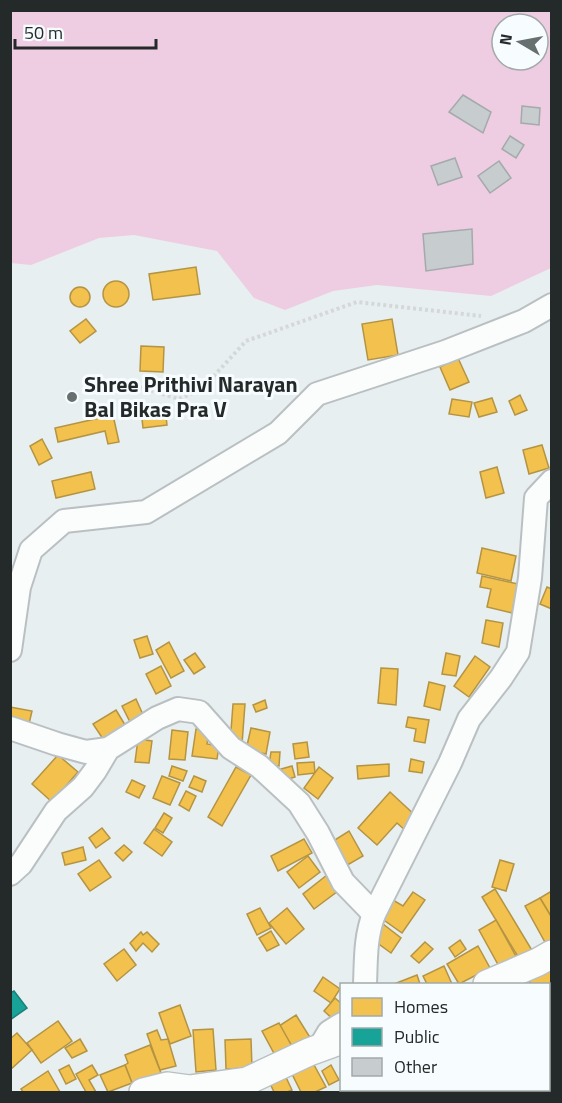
<svg xmlns="http://www.w3.org/2000/svg" width="562" height="1103" font-family="'Titillium Web',sans-serif">
<style>
.green{fill:#eecde3;fill-rule:evenodd}
.homes{fill:#f2c14e;stroke:#b49443;stroke-width:1.5}
.public{fill:#17a398;stroke:#1b7f77;stroke-width:1.5}
.building{fill:#c7cdce;stroke:#a4aaab;stroke-width:1.5}
.lines{fill:none;stroke-linecap:round;stroke-linejoin:round}
.minor-casing{stroke:#bac0c1;stroke-width:26}
.tertiary-casing{stroke:#bac0c1;stroke-width:30}
.path{stroke:#d5d8d8;stroke-width:4;stroke-dasharray:3 3;stroke-linecap:butt}
.minor{stroke:#fbfdfd;stroke-width:22}
.tertiary{stroke:#fbfdfd;stroke-width:27}
.poi-dot{fill:#686f6f;stroke:#f7fdfe;stroke-width:2}
.labels{text-anchor:middle;stroke-width:6;stroke-linejoin:round;paint-order:stroke}
.poi-label{font-size:22px;font-weight:bold;fill:#242a2a;stroke:#f7fdfe;text-anchor:start}
</style>
<rect width="100%" height="100%" fill="#e7eff0"/>
<path class="green" d="M10 11H551V268L491 296 377 285 333 291 285 310 254 298 217 251 134 235 99 238 31 265 11 263ZM502 24H538V60H502Z"/>
<g class="homes">
<polygon points="196,267 200,294 153,300 149,274"/>
<circle cx="116" cy="294" r="13"/>
<circle cx="80" cy="297" r="10"/>
<polygon points="86,319 96,331 80,343 70,331"/>
<polygon points="392,319 398,355 368,360 362,324"/>
<polygon points="141,346 164,347 163,372 140,371"/>
<polygon points="458,358 469,382 450,390 440,367"/>
<polygon points="520,395 527,410 515,415 509,401"/>
<polygon points="492,398 497,412 479,417 474,403"/>
<polygon points="452,399 472,402 469,417 449,414"/>
<polygon points="165,407 167,425 143,428 141,410"/>
<polygon points="113,415 119,442 108,444 105,431 58,442 55,428"/>
<polygon points="42,439 52,458 39,465 30,446"/>
<polygon points="542,445 549,468 529,474 523,450"/>
<polygon points="497,467 504,493 486,498 480,472"/>
<polygon points="91,472 95,489 56,498 52,481"/>
<polygon points="482,548 516,556 511,581 477,573"/>
<polygon points="482,576 518,584 512,613 487,607 491,589 480,587"/>
<polygon points="547,587 552,589 552,609 540,604"/>
<polygon points="486,620 503,623 499,647 482,643"/>
<polygon points="147,636 153,654 140,658 134,640"/>
<polygon points="169,642 184,671 171,678 156,650"/>
<polygon points="195,653 205,667 194,674 184,660"/>
<polygon points="446,653 460,656 456,676 442,674"/>
<polygon points="475,656 490,667 469,697 454,686"/>
<polygon points="161,666 171,686 156,694 146,674"/>
<polygon points="381,668 398,669 396,705 378,703"/>
<polygon points="429,682 445,686 440,710 424,706"/>
<polygon points="136,699 144,717 131,724 122,706"/>
<polygon points="265,700 267,708 256,712 253,705"/>
<polygon points="233,704 245,704 242,744 230,744"/>
<polygon points="10,707 32,711 29,724 10,721"/>
<polygon points="116,710 127,728 105,742 93,724"/>
<polygon points="408,717 429,720 425,743 414,741 416,729 406,727"/>
<polygon points="251,728 270,732 266,754 246,750"/>
<polygon points="196,729 209,730 207,744 219,746 217,759 192,756"/>
<polygon points="172,730 188,732 185,760 169,759"/>
<polygon points="138,739 152,741 149,763 135,762"/>
<polygon points="307,742 309,757 295,759 293,744"/>
<polygon points="271,752 280,752 279,766 269,765"/>
<polygon points="58,755 78,772 52,802 32,784"/>
<polygon points="411,759 424,762 422,773 409,771"/>
<polygon points="314,762 315,773 298,775 297,763"/>
<polygon points="389,764 389,776 358,779 357,766"/>
<polygon points="172,766 187,771 183,781 169,776"/>
<polygon points="292,766 295,777 285,780 281,769"/>
<polygon points="236,767 251,775 222,826 208,817"/>
<polygon points="319,767 333,778 318,799 304,788"/>
<polygon points="162,776 180,783 170,805 153,798"/>
<polygon points="194,776 206,781 202,792 189,787"/>
<polygon points="132,780 145,786 139,798 126,792"/>
<polygon points="186,791 196,796 189,811 179,805"/>
<polygon points="390,792 418,818 406,831 397,823 377,845 358,828"/>
<polygon points="164,813 172,818 163,833 155,828"/>
<polygon points="102,828 110,838 96,848 89,838"/>
<polygon points="154,829 172,842 162,856 144,843"/>
<polygon points="349,831 363,856 344,867 330,843"/>
<polygon points="304,839 312,853 278,871 271,856"/>
<polygon points="124,845 132,852 123,861 115,853"/>
<polygon points="83,847 86,860 65,865 62,853"/>
<polygon points="308,856 320,872 299,888 287,872"/>
<polygon points="99,860 111,877 90,891 78,874"/>
<polygon points="500,860 514,864 506,891 492,887"/>
<polygon points="327,875 338,891 314,909 303,894"/>
<polygon points="495,889 533,952 520,960 482,897"/>
<polygon points="413,892 425,900 402,933 381,918 393,900 403,906"/>
<polygon points="550,892 552,894 552,918 540,898"/>
<polygon points="540,898 552,918 552,941 546,944 525,906"/>
<polygon points="260,908 271,928 257,935 247,914"/>
<polygon points="287,908 304,929 286,944 269,923"/>
<polygon points="496,920 518,960 501,970 479,930"/>
<polygon points="383,924 401,938 391,953 372,939"/>
<polygon points="271,931 279,945 267,951 259,938"/>
<polygon points="141,932 143,935 147,932 159,944 152,952 143,943 136,951 130,943"/>
<polygon points="460,940 466,949 455,957 449,948"/>
<polygon points="425,942 433,949 419,963 411,956"/>
<polygon points="478,946 490,968 459,984 447,964"/>
<polygon points="124,949 136,965 117,981 104,964"/>
<polygon points="444,966 452,984 427,984 423,976"/>
<polygon points="552,967 552,996 548,998 548,984 531,984 528,979"/>
<polygon points="417,975 420,984 394,984"/>
<polygon points="323,977 340,989 331,1003 314,991"/>
<polygon points="335,998 342,1004 342,1016 336,1022 324,1011"/>
<polygon points="180,1005 191,1036 170,1044 159,1013"/>
<polygon points="296,1015 311,1039 294,1050 279,1026"/>
<polygon points="58,1021 72,1041 41,1063 27,1043"/>
<polygon points="279,1023 294,1050 277,1059 262,1031"/>
<polygon points="213,1029 216,1070 196,1072 193,1030"/>
<polygon points="157,1030 161,1040 168,1039 176,1066 160,1070 147,1034"/>
<polygon points="17,1033 32,1050 10,1070 10,1039"/>
<polygon points="80,1039 87,1051 72,1058 65,1048"/>
<polygon points="251,1039 252,1068 226,1069 225,1040"/>
<polygon points="150,1045 161,1073 132,1083 125,1065 128,1063 125,1055"/>
<polygon points="313,1063 326,1087 315,1092 301,1092 292,1074"/>
<polygon points="69,1065 76,1079 66,1084 59,1070"/>
<polygon points="92,1065 98,1075 89,1080 96,1092 86,1092 76,1074"/>
<polygon points="125,1065 132,1083 108,1092 100,1075"/>
<polygon points="331,1065 339,1080 329,1085 322,1071"/>
<polygon points="48,1071 60,1092 23,1092 21,1089"/>
<polygon points="283,1071 292,1090 287,1092 274,1092 268,1079"/>
</g>
<polygon class="public" points="14,991 27,1008 10,1020 10,993"/>
<g class="building">
<polygon points="463,95 491,112 483,133 449,112"/>
<polygon points="522,106 540,108 539,125 521,123"/>
<polygon points="510,136 524,145 516,158 502,149"/>
<polygon points="455,158 462,177 438,185 431,166"/>
<polygon points="499,161 511,178 490,193 478,176"/>
<polygon points="472,229 473,264 426,271 423,234"/>
</g>
<g class="lines">
<g class="minor-casing">
<g id="minor">
<polyline points="10,650 19,587 31,550 64,521 146,512 278,433 317,394 445,352 524,321 552,305"/>
<polyline points="10,728 57,744 86,752 108,749"/>
<polyline points="10,874 21,864 56,811 83,787 95,771 108,749 157,718 178,709 199,712 231,748 259,766 299,803 318,833 343,882 374,914"/>
<path d="M365 984C366 961 365 937 374 914L450 763 469 719 501 678 518 652 530 578 536 498 552 481"/>
<polyline points="320,1047 329,1032 342,1024"/>
</g>
</g>
<g class="tertiary-casing">
<g id="tertiary">
<polyline points="487,984 538,962 552,954"/>
<polyline points="143,1092 167,1086 189,1089 247,1081 309,1052 342,1040"/>
</g>
</g>
<polyline class="path" points="139,387 179,399 202,389 246,341 357,302 481,316"/>
<use href="#minor" class="minor"/>
<use href="#tertiary" class="tertiary"/>
</g>
<circle class="poi-dot" cx="72" cy="397" r="6"/>
<g class="labels">
<g class="poi-label">
<text x="84" y="392">Shree Prithivi Narayan<tspan x="84" dy="25">Bal Bikas Pra V</tspan></text>
</g>
</g>
<rect width="562" height="1103" fill="none" stroke="#242a2a" stroke-width="24"/>
<rect x="340" y="983" width="210" height="108" fill="#f7fdfe" stroke="#a3a9a9" stroke-width="1.5"/>
<rect x="352" y="998" width="30" height="18" fill="#f2c14e" stroke="#a3a9a9" stroke-width="1.5"/>
<text x="394" y="1013" font-size="18" fill="#242a2a">Homes</text>
<rect x="352" y="1028" width="30" height="18" fill="#17a398" stroke="#a3a9a9" stroke-width="1.5"/>
<text x="394" y="1043" font-size="18" fill="#242a2a">Public</text>
<rect x="352" y="1058" width="30" height="18" fill="#c7cdce" stroke="#a3a9a9" stroke-width="1.5"/>
<text x="394" y="1073" font-size="18" fill="#242a2a">Other</text>
<g transform="translate(520 42) rotate(280)"><circle r="28" fill="#f7fdfe" stroke="#a3a9a9" stroke-width="1.5"/>
<path d="M0-4.5L10 22L0 15L-10 22Z" fill="#686f6f"/>
<text y="-9" font-size="16" font-weight="bold" text-anchor="middle" fill="#242a2a">N</text>
</g>
<path d="M15 39v9h141v-9" fill="none" stroke="#242a2a" stroke-width="3"/>
<text x="24" y="39" font-size="18" fill="#242a2a" stroke="#f7fdfe" stroke-width="4.5" paint-order="stroke">50 m</text>
</svg>
